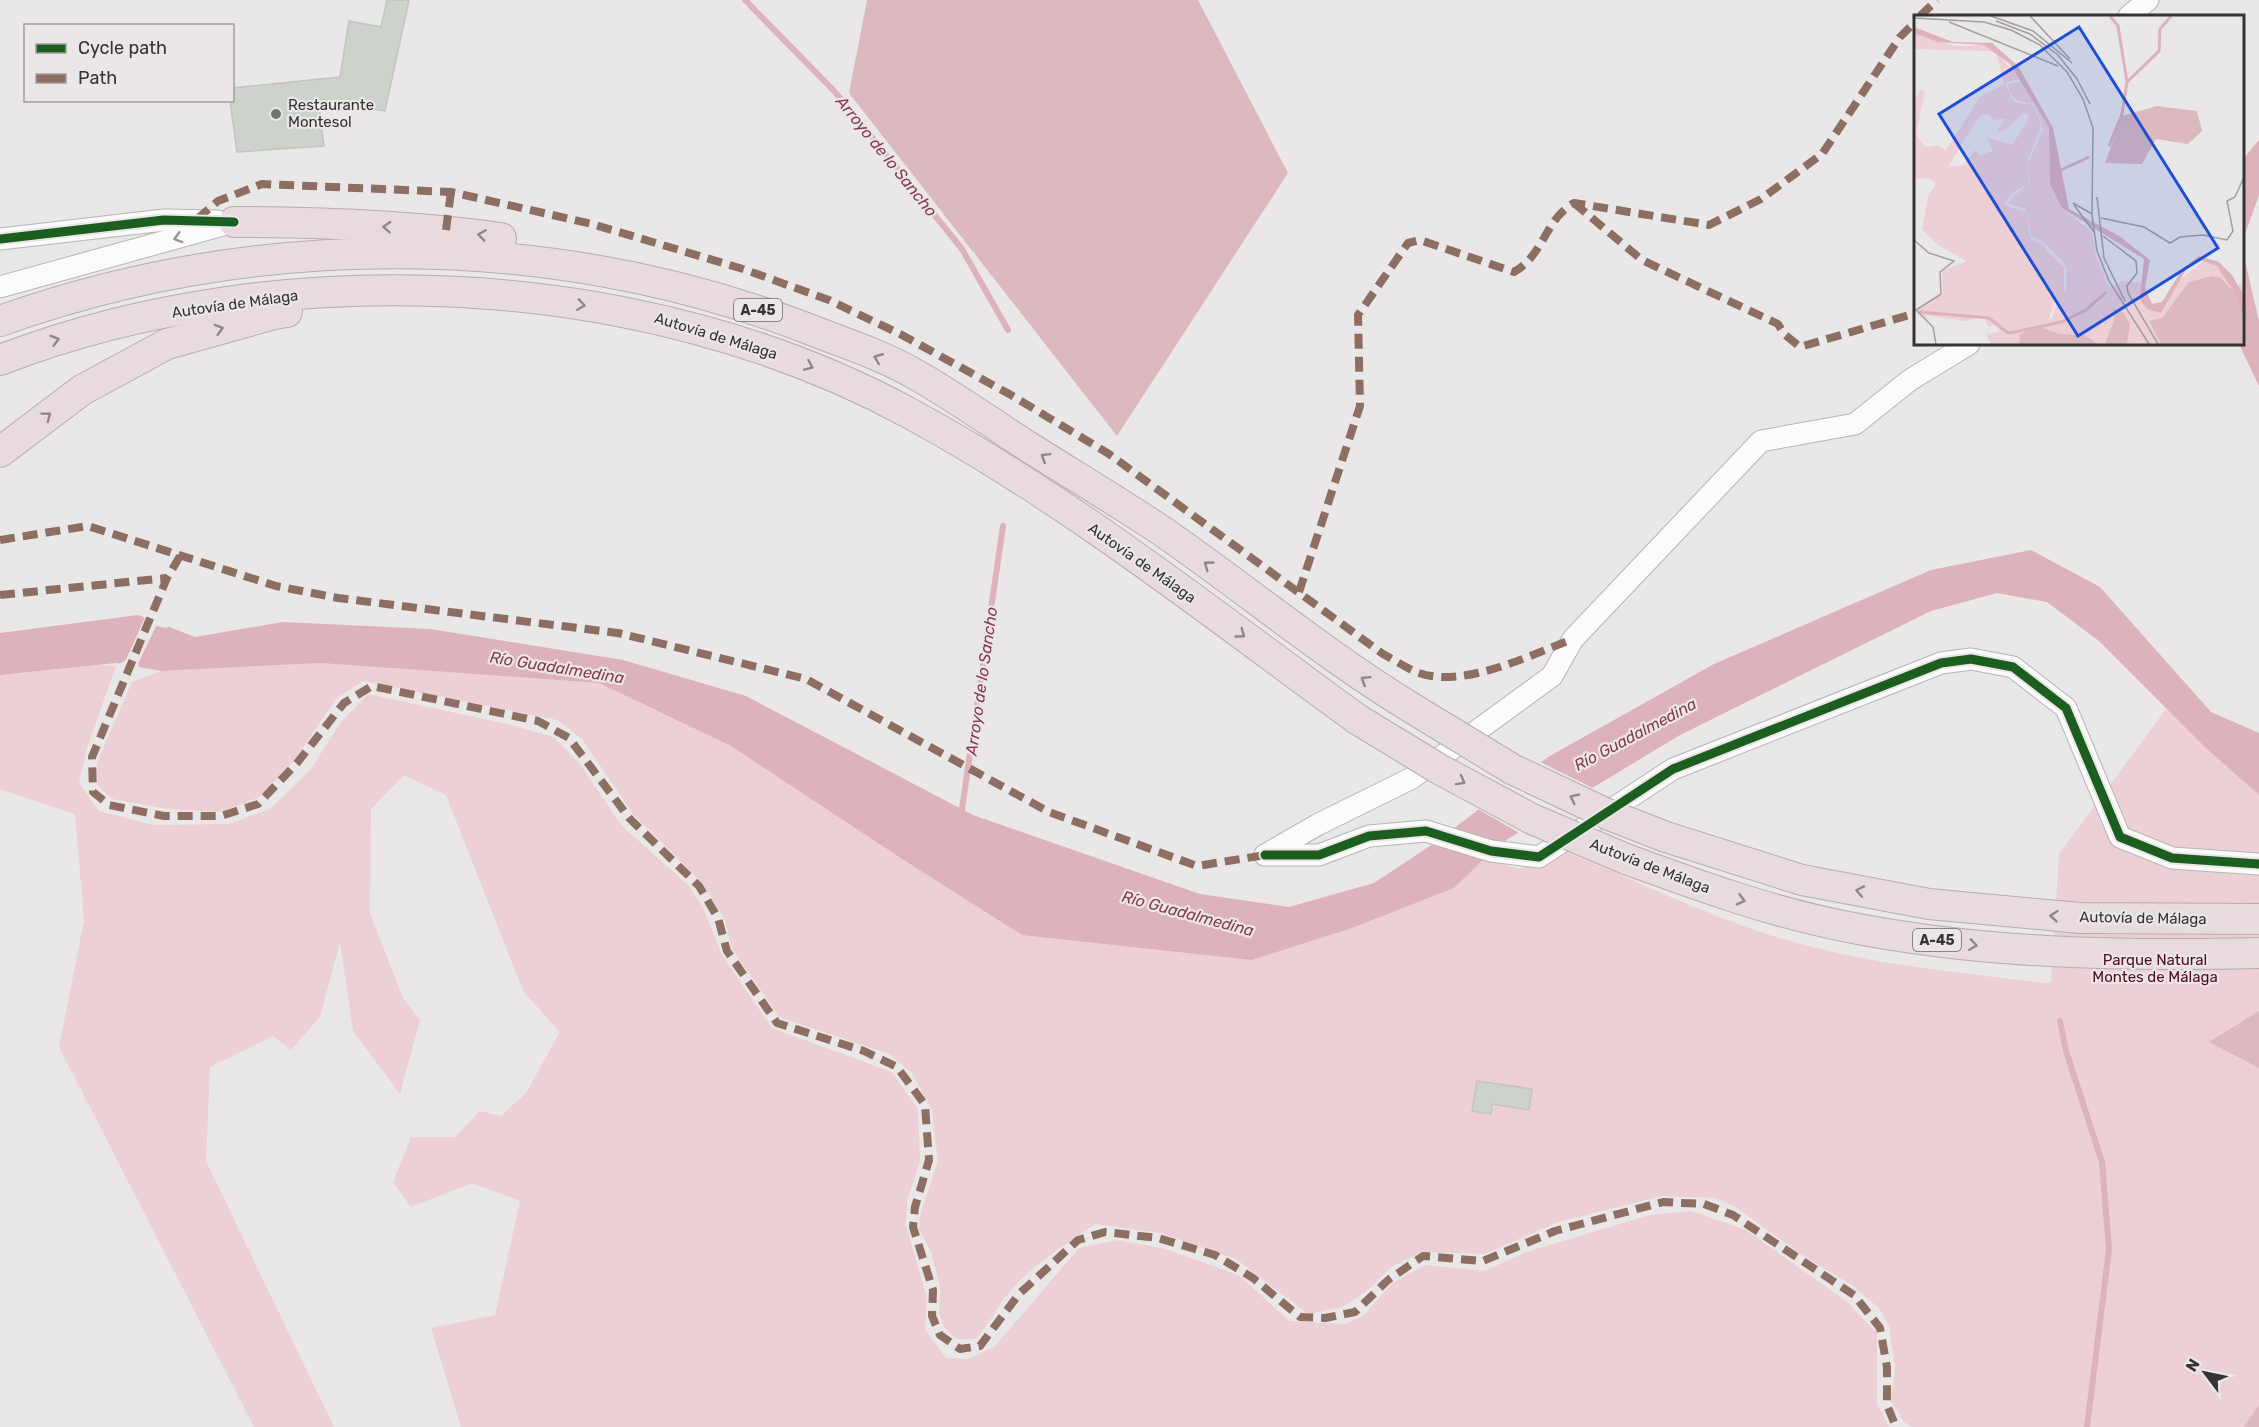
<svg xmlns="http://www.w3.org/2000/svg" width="2259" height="1427" font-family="Rubik,sans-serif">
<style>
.green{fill:#edd0d6}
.forest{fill:#dbb9bf}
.water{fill:#ddb2ba}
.pier{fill:#eae7e8}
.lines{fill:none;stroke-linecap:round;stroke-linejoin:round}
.stream{stroke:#ddb2ba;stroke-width:6}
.building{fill:#cdd3cb;stroke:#c4c3c3;stroke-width:1.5}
.minor-casing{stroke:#b7b5b5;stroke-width:23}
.highway-casing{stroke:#b7acae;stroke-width:32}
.minor{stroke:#fcfbfc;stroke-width:21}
.highway{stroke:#e7dbde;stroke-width:30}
.highway-bridge-casing{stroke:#b7acae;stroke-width:32;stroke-linecap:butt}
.highway-bridge{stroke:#e7dbde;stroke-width:30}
.quiet{stroke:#8d6e63;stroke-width:8;stroke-dasharray:15 8;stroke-linecap:butt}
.cycleway-casing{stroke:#ebe6e7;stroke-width:13}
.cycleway{stroke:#1b5e20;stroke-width:9}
.oneway{stroke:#8e8788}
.oneway2{stroke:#989798}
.poi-dot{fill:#747272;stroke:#ebe6e7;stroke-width:2}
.labels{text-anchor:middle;stroke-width:4.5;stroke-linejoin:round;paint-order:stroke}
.shield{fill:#ebe6e7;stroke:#6c6969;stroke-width:1.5}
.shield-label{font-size:14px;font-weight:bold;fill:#353333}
.poi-label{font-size:15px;fill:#353333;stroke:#ebe6e7;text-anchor:start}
.street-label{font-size:15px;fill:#353333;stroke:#ebe6e7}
.park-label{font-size:15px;fill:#540c25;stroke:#ebe6e7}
.water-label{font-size:16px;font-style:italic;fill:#853b4d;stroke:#ebe6e7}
.inset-river{fill:none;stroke:#ddb2ba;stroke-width:3}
.inset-road{fill:none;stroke:#a29fa0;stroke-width:1.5}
.view{fill:#1d4ed8;fill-opacity:0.15;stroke:#1d4ed8;stroke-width:3}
.inset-edge{fill:none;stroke:#353333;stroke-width:3}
</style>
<rect width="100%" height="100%" fill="#eae7e8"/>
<g class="green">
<path d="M320 663 599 683 731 746 896 855 1252 960 1352 928 1454 888 1483 858 1519 869 1560 849C1623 875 1684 905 1749 928 1844 962 1945 971 2044 983L2051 982 2059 854 2175 697 2259 767V1427H1912L1904 1422 1891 1401 1895 1368 1889 1326 1879 1308 1853 1286 1799 1253 1737 1208 1716 1198 1662 1196 1558 1222 1485 1254 1421 1252 1390 1268 1368 1290 1343 1307 1308 1314 1236 1259 1160 1233 1095 1224C1070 1241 1026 1270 1008 1294 997 1308 989 1324 976 1339H957L944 1327 939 1312 940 1286 931 1252 919 1229 921 1212 938 1161 932 1110 912 1073 889 1054 779 1017 732 949 724 918 703 884 633 814 582 739 557 720 363 681 336 699 293 762 258 798 220 812 168 809 112 799 98 786 97 762 132 682 161 671Z"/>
<polygon points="97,665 116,666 87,748 79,783 99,811 153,825 229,824 270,809 310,770 341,722 368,694 507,724 554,737 580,764 621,825 689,886 704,910 722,955 772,1028 892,1072 918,1109 920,1161 907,1201 906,1225 927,1298 925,1330 946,1358 968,1359 994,1347 1079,1248 1117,1240 1166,1249 1238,1275 1290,1321 1345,1324 1364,1315 1392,1283 1425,1265 1484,1271 1526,1252 1650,1215 1691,1211 1746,1230 1846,1301 1877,1333 1877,1404 1889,1427 461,1427 431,1328 495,1315 520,1201 472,1183 411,1207 393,1182 411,1137 455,1137 480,1111 501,1116 526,1093 560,1032 523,991 446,795 404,775 371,809 370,913 403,998 420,1020 400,1094 353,1031 340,942 320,1017 291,1050 273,1036 210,1067 206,1161 334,1427 254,1427 59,1047 84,920 75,814 0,789 0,675"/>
</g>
<g class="forest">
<polygon points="867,0 1198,0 1288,173 1117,436 849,93"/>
<polygon points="2259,1011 2259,1068 2209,1042"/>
<polygon points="2259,1405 2259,1427 2244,1427"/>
</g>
<g class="water">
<polygon points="2259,140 2259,195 2243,240 2243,159"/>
<polygon points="2243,252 2259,321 2259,386 2239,344 2242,344"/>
<polygon points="2031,550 2100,587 2211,712 2259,733 2259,795 2206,748 2099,641 2047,602 1997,593 1931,611 1680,735 1498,845 1454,888 1352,928 1252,960 1022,935 896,855 731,746 599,683 320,663 161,671 116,663 0,675 0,633 138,615 195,637 283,622 430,629 623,660 746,696 973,815 1200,894 1289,907 1374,883 1433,844 1548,757 1714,664 1931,570"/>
</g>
<g class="pier">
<polygon points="146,615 169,624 167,628 156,626 138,664 140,670 116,666 126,660"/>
<polygon points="1538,761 1595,789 1521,834 1476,808"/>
</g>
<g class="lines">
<g class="stream">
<polyline points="745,0 836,93 962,249 1008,330"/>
<polyline points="961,816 1003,526"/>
<polyline points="2060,1021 2066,1051 2102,1162 2109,1249 2087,1427"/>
</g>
</g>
<g class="building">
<polygon points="387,0 409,0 385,111 318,99 324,146 237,152 230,100 232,100 232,88 340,77 349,21 381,27"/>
<polygon points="1477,1081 1532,1089 1529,1110 1492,1104 1491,1114 1472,1111"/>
</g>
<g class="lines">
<g class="minor-casing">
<g id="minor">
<polyline points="2129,16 2148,0"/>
<polyline points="0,239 164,220 218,221"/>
<polyline points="0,287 234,222"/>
<polyline points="1265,855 1319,855 1369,836 1426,831 1491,851 1539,857 1673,769 1941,663 1971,659 2013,667 2066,708 2120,837 2172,858 2259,864"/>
<polyline points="1265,855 1317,825 1412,778 1552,676 1573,639 1761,441 1855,424 1910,380 1969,344"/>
</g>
</g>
<g class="highway-casing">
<g id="highway">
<path d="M234 222C323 222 413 226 501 238"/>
<path d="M0 321C258 229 550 230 806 328 841 342 880 354 913 373 951 394 987 420 1024 444 1070 473 1117 501 1162 531 1247 590 1326 656 1415 710"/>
<path d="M0 360C280 252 645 269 909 413 1068 499 1211 613 1357 719"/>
<polyline points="0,452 82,390 167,344 274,314 287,312"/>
<polyline points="1666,837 1802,880 1929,904 2080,918 2259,919"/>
<path d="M1626 859C1697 885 1768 911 1843 926 1980 954 2120 956 2259 953"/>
</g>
</g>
<use href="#minor" class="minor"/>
<use href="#highway" class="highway"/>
<g class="highway-bridge-casing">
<g id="highway-bridge">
<polyline points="1415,710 1512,769 1607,814 1666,837"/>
<polyline points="1357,719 1439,769 1532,819 1626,859"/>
</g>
</g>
<use href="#highway-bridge" class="highway-bridge"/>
<g class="quiet">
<polyline points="1920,16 1937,0"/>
<polyline points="1574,203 1642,260 1778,324 1784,334 1800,347 1916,313"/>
<path d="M197 219 218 201 262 184 451 192 592 224 743 269 829 300 902 335 1011 395 1109 454 1383 654C1394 660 1405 667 1416 672 1462 690 1530 655 1573 639"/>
<polyline points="446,230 451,192"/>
<polyline points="0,540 88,526 276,586 338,598 618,633 806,679 1049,812 1197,866 1265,855"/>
<polyline points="180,556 167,578 92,757 93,792 109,805 164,816 221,816 258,804 297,763 344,703 372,686 538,721 569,738 630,819 699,886 718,918 727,951 777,1023 864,1051 897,1067 925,1105 929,1160 915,1207 913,1227 933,1290 932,1316 940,1335 960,1349 980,1346 1019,1294 1078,1240 1105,1232 1158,1238 1215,1255 1253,1278 1300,1317 1325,1318 1355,1312 1388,1280 1423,1256 1483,1261 1555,1231 1663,1202 1704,1204 1733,1215 1854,1295 1880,1328 1887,1367 1887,1405 1896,1427"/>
<path d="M1299 592 1360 406 1358 315 1408 243 1420 240 1514 272C1544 255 1545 219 1574 203L1709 225 1761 199 1822 154 1900 37 1916 21"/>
<polyline points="0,595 167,578"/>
</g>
<g class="cycleway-casing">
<g id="cycleway">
<polyline points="0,239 164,220 234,222"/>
<polyline points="1265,855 1319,855 1369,836 1426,831 1491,851 1539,857 1673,769 1941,663 1971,659 2013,667 2066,708 2120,837 2172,858 2259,864"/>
</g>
</g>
<use href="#cycleway" class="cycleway"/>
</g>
<defs><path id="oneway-chevron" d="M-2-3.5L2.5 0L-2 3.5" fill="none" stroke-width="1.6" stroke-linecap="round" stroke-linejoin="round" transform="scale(1.5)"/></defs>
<g class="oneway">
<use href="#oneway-chevron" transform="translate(387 227) rotate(-177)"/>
<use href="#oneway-chevron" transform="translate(482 235) rotate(-172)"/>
<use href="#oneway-chevron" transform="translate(581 305) rotate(8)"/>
<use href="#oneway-chevron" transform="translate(219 329) rotate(-16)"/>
<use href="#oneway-chevron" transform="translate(55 340) rotate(-16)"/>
<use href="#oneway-chevron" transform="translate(878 358) rotate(-158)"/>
<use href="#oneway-chevron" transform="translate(809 366) rotate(23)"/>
<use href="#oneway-chevron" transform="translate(47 416) rotate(-37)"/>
<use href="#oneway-chevron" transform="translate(1045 457) rotate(-148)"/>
<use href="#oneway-chevron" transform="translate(1208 565) rotate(-144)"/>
<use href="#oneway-chevron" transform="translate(1241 634) rotate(36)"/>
<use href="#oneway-chevron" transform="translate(1365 680) rotate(-148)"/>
<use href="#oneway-chevron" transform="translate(1461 781) rotate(29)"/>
<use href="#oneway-chevron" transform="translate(1574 798) rotate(-154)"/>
<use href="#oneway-chevron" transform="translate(1860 891) rotate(-169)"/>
<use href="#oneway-chevron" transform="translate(1741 900) rotate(15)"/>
<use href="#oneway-chevron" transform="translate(2054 916) rotate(-175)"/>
<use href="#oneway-chevron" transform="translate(1973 945) rotate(8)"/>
</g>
<use class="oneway2" href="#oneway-chevron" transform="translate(178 238) rotate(164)"/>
<circle class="poi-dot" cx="276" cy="114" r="6"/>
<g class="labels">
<g class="shield">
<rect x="734" y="299" width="48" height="22" rx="4.5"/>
<rect x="1913" y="929" width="48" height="22" rx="4.5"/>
</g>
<g class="shield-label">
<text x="758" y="315">A-45</text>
<text x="1937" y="945">A-45</text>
</g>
<g class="poi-label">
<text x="288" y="110">Restaurante<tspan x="288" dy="17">Montesol</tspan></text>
</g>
<g class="street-label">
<text transform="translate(235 304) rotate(-8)" y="5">Autovía de Málaga</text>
<text transform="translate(716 336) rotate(17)" y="5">Autovía de Málaga</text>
<text transform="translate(1142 563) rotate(35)" y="5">Autovía de Málaga</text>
<text transform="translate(1650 866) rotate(21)" y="5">Autovía de Málaga</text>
<text transform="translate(2143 918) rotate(1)" y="5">Autovía de Málaga</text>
</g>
<g class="park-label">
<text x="2155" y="965">Parque Natural<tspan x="2155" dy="17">Montes de Málaga</tspan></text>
</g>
<g class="water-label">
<text transform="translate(887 156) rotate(51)" y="6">Arroyo de lo Sancho</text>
<text transform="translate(557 667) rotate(9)" y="6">Río Guadalmedina</text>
<text transform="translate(981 681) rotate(-82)" y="6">Arroyo de lo Sancho</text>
<text transform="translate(1635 734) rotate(-28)" y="6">Río Guadalmedina</text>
<text transform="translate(1188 913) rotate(15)" y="6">Río Guadalmedina</text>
</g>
</g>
<g transform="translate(1914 15)">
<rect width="330" height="330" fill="#eae7e8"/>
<path d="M0 18 40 31 70 30 78 34 107 64 93 67 92 71 99 85 103 88 120 90 127 111 112 150 115 165 113 170 101 176 90 188 94 192 112 197 115 219 118 225 129 229 132 235 150 252V278L141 285 135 304 122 310 138 303 144 283 152 276 153 256 150 248 130 228 117 221 112 194 93 188 116 167 113 151 129 114 121 89 103 86 96 78 94 69 107 66 120 84 135 112 148 193 178 217 182 241 195 273 208 266 230 268 233 290 246 291 267 264 292 244 311 257 321 271 330 267V329H77L72 319 86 317 80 310 74 312 72 304 61 301 59 305 49 306 11 300 16 306 5 300 3 294 29 279 28 256 53 246 22 229 8 214 14 181 22 169 16 163 0 164V87L6 75 11 76 2 120 12 132 23 130 32 135 66 82 90 69 83 40 77 36 0 34ZM73 98 80 105 92 103 82 118 91 115 109 98 114 99 115 104 98 130 73 123 79 136 67 141 61 135 49 150 34 152 64 103Z" fill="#edd0d6" fill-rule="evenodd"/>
<path d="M243 91 283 96 288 116 274 129 242 124 228 149 191 148 208 101ZM298 261 307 263 321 278 328 292V329H247L235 306 248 303 275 267ZM199 293 210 298 216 309 213 329H191L200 306ZM126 312 145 319 170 320 184 329H105L106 319Z" fill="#dbb9bf"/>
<path d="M0 12 39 27 78 28 104 51 139 113 155 194 205 221 236 245 231 273 238 289 248 287 269 253 285 241 305 247 318 260 330 281V303L323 282 303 251 286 245 273 253 247 298 233 294 226 284 230 244 148 193 136 169 135 112 96 49 70 30 24 27 0 18Z" fill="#ddb2ba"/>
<path class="inset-river" d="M213 67 245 36 246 14 257 1M195 131 208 99 213 67 204 11 196 1M143 157 175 142M5 297 75 303 94 318 101 317 147 307 172 295 192 277"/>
<path class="inset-road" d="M77 1 119 16 158 48M116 1 156 44M0 3 70 7 97 15 126 30 153 57 169 84 179 113 178 200 183 236 195 266 235 329M82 6 116 19 144 40 163 64 176 89M35 7 144 51M183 182 190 243 211 286M159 188 178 199M160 190 180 217M187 203 230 212 256 228 266 222 289 220 313 225 319 216 313 186 321 182 330 162M189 221 222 246 223 258 213 271 214 278 244 329M0 225 15 238 40 246 26 257 27 279 2 295 19 312 22 329"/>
<path class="view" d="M165 12 304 233 164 321 25 99Z"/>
<rect width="330" height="330" class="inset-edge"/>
</g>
<rect x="24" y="24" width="210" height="78" fill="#ebe6e7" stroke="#a29e9f" stroke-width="1.5"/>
<rect x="36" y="44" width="30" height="9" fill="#1b5e20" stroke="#a29e9f" stroke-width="1.5"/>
<text x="78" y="54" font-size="18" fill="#353333">Cycle path</text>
<rect x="36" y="74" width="30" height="9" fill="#8d6e63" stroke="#a29e9f" stroke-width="1.5"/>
<text x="78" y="84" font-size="18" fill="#353333">Path</text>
<g transform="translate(2205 1373) rotate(302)" stroke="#ebe6e7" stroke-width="4.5" paint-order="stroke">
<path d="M0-4.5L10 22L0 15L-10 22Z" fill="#353333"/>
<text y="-9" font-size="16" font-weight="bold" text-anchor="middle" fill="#353333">N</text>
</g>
</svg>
